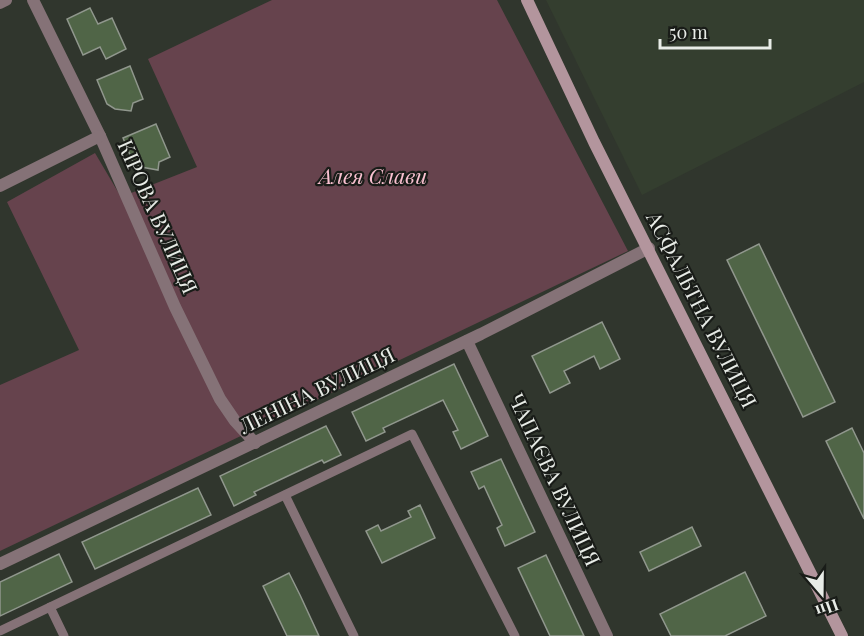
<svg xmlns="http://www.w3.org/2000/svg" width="864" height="636" font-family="'Playfair Display',serif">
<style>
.built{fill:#343e2f}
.green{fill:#66434d}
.building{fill:#506547;stroke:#90978d;stroke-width:1.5}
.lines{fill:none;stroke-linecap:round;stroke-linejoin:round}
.service{stroke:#857277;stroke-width:9}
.minor{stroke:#857277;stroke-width:12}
.secondary{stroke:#b3959d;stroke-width:12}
.labels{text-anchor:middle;stroke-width:4.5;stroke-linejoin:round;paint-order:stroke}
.park-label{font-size:21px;font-style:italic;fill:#fbc2d2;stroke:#191c18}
.street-label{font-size:21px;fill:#e8ece7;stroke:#191c18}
</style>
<rect width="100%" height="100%" fill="#30362d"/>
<polygon class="built" points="546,0 864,0 864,82 642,195"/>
<polygon class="green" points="272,0 497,0 628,251 0,551 0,385 79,350 7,202 95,153 121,197 197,167 148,59"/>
<g class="building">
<polygon points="90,8 98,24 112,18 126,49 106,59 100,47 83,55 67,19"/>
<polygon points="130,66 143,99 133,103 131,111 115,109 107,104 97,80"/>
<polygon points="156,124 170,157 159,162 158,170 141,167 133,162 123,138"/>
<polygon points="759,244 835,402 803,417 727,260"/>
<polygon points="602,322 620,359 600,369 594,356 564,371 570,383 550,393 532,356"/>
<polygon points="454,364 488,436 461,449 453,432 458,430 443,400 383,428 385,432 366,441 352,412"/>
<polygon points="326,426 341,455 324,463 322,460 290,475 254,492 256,495 234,506 220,476"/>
<polygon points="852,428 864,453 864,519 826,441"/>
<polygon points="501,459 535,532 505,546 497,528 502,525 484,486 479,489 471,472"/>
<polygon points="198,488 211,515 95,569 82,542"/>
<polygon points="420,505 435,538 382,563 366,531 378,525 381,531 411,517 408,511"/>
<polygon points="692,527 701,546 649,571 640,552"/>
<polygon points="59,554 72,582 0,616 0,582"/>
<polygon points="546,555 584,636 550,636 518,568"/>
<polygon points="745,572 766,616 725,636 671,636 660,614"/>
<polygon points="289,573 300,595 319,636 287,636 263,586"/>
</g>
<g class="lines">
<g class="service">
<polyline points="285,495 354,636"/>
<polyline points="50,607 64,636"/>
<polyline points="0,631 412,434 515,636"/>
</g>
<g class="minor">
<polyline points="33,0 100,136 175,307 220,399 235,421 255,443"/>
<polyline points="0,3 6,0"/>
<polyline points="0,186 100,136"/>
<polyline points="467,341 607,636"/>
<polyline points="0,564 481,334 649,248"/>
</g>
<polyline class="secondary" points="527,0 594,142 842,636"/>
</g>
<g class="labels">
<g class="park-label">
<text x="373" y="184">Алея Слави</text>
</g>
<g class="street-label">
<text transform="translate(157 217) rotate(66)" y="7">КІРОВА ВУЛИЦЯ</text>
<text transform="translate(701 310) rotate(63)" y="7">АСФАЛЬТНА ВУЛИЦЯ</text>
<text transform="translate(317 391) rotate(-26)" y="7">ЛЕНІНА ВУЛИЦЯ</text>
<text transform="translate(554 480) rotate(65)" y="7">ЧАПАЄВА ВУЛИЦЯ</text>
</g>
</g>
<g transform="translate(822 594) rotate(160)" stroke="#191c18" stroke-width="4.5" paint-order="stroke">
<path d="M0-4.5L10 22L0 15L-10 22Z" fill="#e8ece7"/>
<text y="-9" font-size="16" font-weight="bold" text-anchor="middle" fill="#e8ece7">Пн</text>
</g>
<path d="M660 39v9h110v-9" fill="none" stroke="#e8ece7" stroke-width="3"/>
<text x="669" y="39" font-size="18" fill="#e8ece7" stroke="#191c18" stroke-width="4.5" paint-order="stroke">50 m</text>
</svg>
